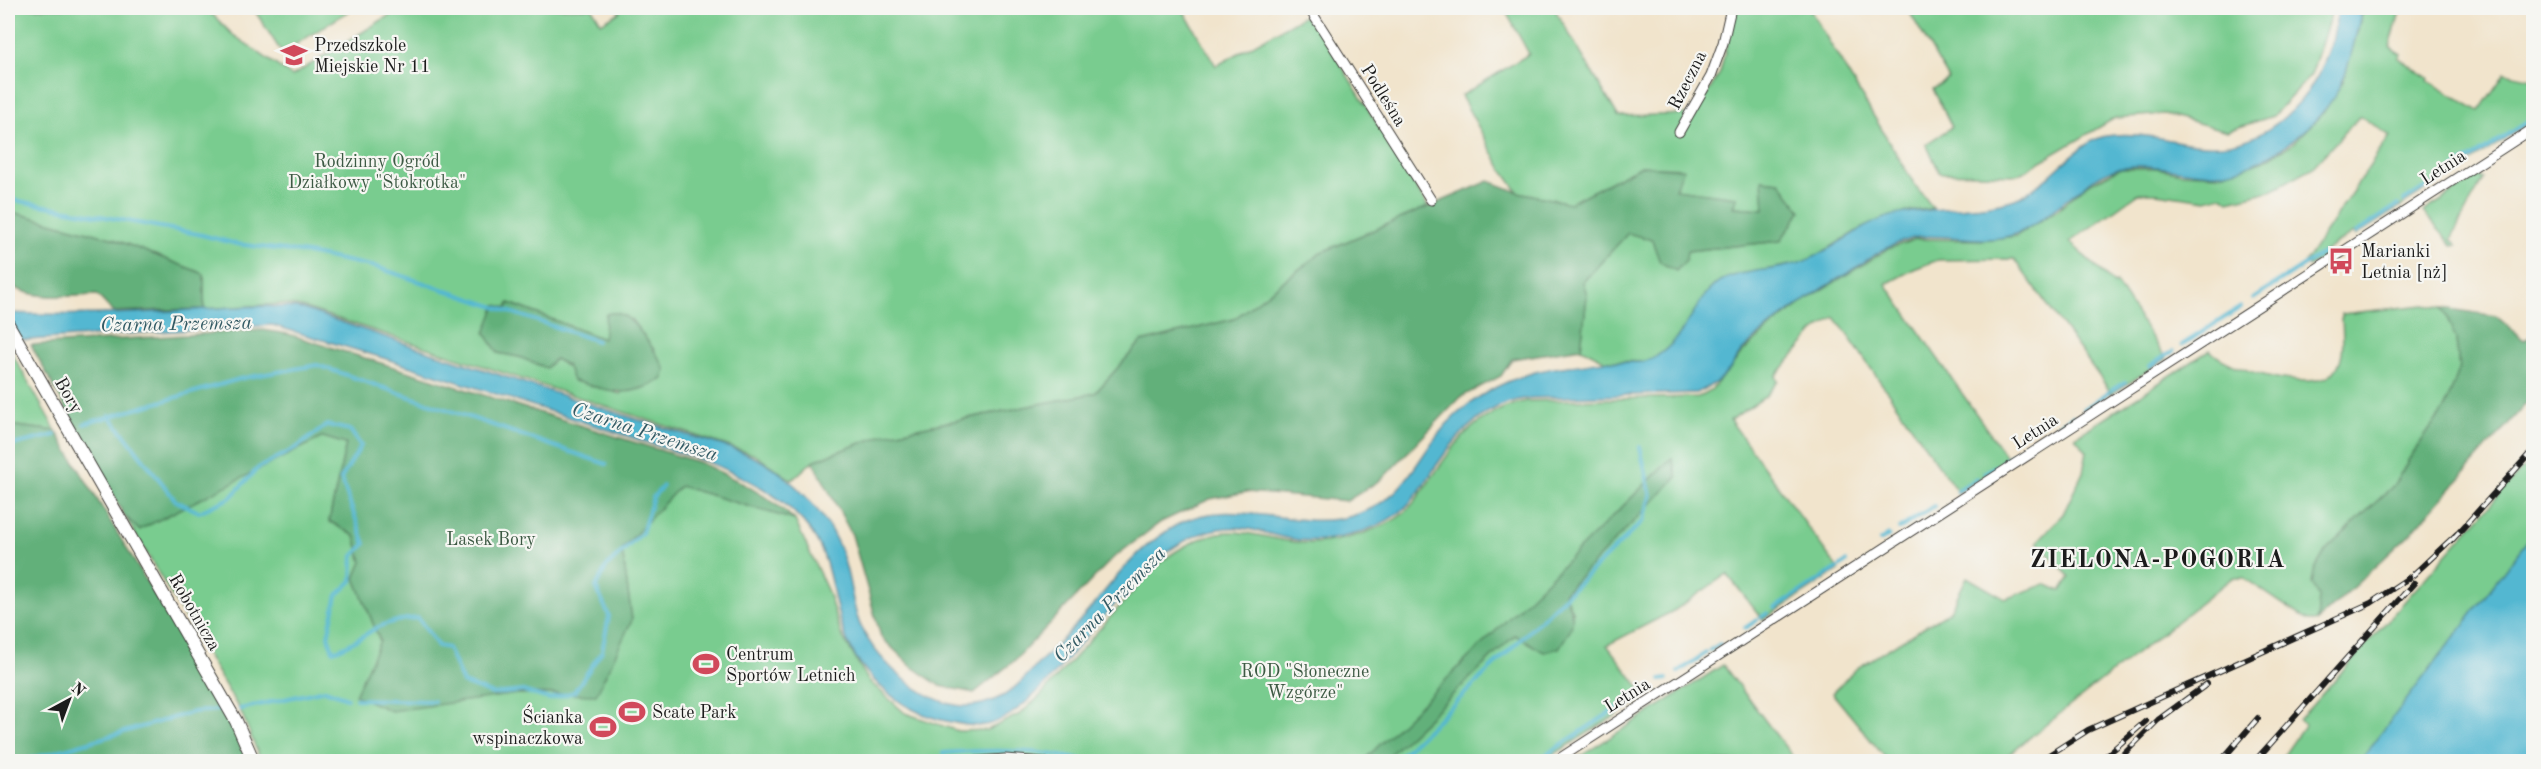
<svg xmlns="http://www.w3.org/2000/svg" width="2541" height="769" font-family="'Old Standard TT',serif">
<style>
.green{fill:#79cc8f;stroke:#4a7456;stroke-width:1.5;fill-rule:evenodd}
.forest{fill:#62b07a;stroke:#3f664b;stroke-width:1.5}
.water{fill:#53b7d1;stroke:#386a76;stroke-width:1.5}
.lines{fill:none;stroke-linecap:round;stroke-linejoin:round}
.stream{stroke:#53b7d1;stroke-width:4}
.minor-casing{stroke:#3c3a36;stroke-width:11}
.tertiary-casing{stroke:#3c3a36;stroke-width:14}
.minor{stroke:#fff;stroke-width:9}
.tertiary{stroke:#fff;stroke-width:12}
.rail-casing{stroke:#1c1c1c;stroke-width:6}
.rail{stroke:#f6f6f2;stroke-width:4;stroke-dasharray:11;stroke-linecap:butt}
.labels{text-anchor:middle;stroke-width:4.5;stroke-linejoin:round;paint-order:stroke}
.poi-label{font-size:18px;fill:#1c1c1c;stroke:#f6f6f2;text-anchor:start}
.street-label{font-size:18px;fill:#1c1c1c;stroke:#f6f6f2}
.park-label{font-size:18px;fill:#3d5a44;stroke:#f6f6f2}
.water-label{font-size:20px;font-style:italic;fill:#325a64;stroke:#f6f6f2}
.district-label{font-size:24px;font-weight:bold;letter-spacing:1.5px;fill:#1c1c1c;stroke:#f6f6f2}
</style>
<rect width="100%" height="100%" fill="#f6f6f2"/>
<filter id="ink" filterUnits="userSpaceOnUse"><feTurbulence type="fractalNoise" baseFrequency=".0167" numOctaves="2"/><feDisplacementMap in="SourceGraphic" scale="12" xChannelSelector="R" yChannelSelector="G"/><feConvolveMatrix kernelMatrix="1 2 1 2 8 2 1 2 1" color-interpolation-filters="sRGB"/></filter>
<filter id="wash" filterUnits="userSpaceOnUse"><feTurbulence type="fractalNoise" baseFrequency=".008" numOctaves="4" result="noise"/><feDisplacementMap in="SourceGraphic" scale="24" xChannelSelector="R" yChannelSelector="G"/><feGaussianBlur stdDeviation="1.35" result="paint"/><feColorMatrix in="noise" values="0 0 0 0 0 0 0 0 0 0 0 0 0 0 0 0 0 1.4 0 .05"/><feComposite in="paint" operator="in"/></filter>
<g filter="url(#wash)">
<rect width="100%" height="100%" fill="#f1e4cc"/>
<g class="green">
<path d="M8 8H206L232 34 292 76 401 8H592L601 23 620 12 617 8H773L775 12 783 8H1182L1216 66 1304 16 1324 37 1428 207 1322 252 1234 319 1141 342 1095 393 883 435 813 461 792 480 755 455 302 307 281 304 204 309V274L111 238 8 211ZM510 303 603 339 631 319 655 351 620 394 597 387 555 359 546 367 519 357 498 353 496 305 507 308Z"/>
<polygon points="253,8 354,8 282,53"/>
<polygon points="1504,8 1554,8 1618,116 1695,114 1720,73 1732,22 1733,8 1809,8 1915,185 1933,208 1907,212 1855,232 1815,257 1797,264 1748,273 1718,283 1706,297 1678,339 1661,354 1646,362 1606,361 1581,348 1587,295 1583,282 1628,233 1652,240 1660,262 1687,251 1780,241 1801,211 1779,182 1763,180 1764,209 1733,207 1737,197 1674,189 1683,168 1641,166 1570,203 1518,192 1503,171 1461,96 1529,54"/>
<polygon points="1907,8 2333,8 2311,75 2273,116 2227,131 2165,114 2115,118 2018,175 1940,173 1926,144 1952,127 1933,89 1949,79"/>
<path d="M2364 8H2401L2390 47 2401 54 2398 58 2429 78 2428 81 2479 111 2505 73 2533 79V121L2355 236 2353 233 2325 251 2327 255 2309 267 2305 262 2390 136 2360 116 2312 168 2270 191 2229 201 2222 196 2206 200 2156 193H2139L2070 242 2114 284 2116 283 2166 359 2112 394 2014 259 1938 260 1914 269 1886 284 2009 461 1958 493 1835 317 1814 332 1776 376 1778 381 1765 397 1730 420 1839 570 1763 620 1727 574 1675 610 1607 645 1646 696 1544 761H1383L1515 635 1544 652 1573 613 1564 593 1677 477 1672 458 1363 762H1123L1119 759 1116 762 261 761 242 714 124 515 139 529 323 437 346 444 329 521 355 536 362 562 355 578 380 641 355 695 566 694 632 620 622 549 680 486 795 520 828 592 841 634 868 680 905 713 958 731 987 730 1020 714 1040 696 1152 570C1169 553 1203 533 1228 532 1251 531 1274 540 1296 542 1318 545 1343 540 1364 533 1374 529 1388 524 1397 518 1411 509 1421 493 1430 480 1458 440 1475 413 1526 401L1698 397 1711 390 1743 352 1771 327 1809 298 1888 249 1916 239 1982 240 2016 236 2059 209 2085 186 2121 168H2156L2182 173 2218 175 2265 160 2292 144 2323 113 2343 82Z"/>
<polygon points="2479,176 2483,179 2451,239 2457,245 2453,246 2423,212"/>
<path d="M2424 305 2443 308 2456 339 2459 370 2445 408 2411 456 2394 485 2326 550 2314 571 2319 597 2317 621H2308L2244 578H2232L2000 761H1888L1832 693 1857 668 1950 611 1967 577 2005 599 2045 584 2061 591 2070 577 2037 542 2063 514 2083 472 2087 451 2075 437 2210 350C2225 369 2314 394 2333 373 2347 358 2342 333 2342 314Z"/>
<polygon points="8,346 56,431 8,425"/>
<polygon points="2533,457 2533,761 2279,762 2305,725 2299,720"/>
<polygon points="1723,665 1796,761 1573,761"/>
</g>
<g class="forest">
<polygon points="1641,166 1684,169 1675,189 1737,197 1733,207 1764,209 1762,180 1780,182 1801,211 1780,241 1687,251 1686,260 1676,271 1660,262 1652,240 1628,233 1583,282 1587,295 1581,348 1512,359 1501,376 1461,397 1382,479 1347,501 1247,492 1210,499 1161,522 1113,558 1014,661 974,693 940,686 912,667 881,637 852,535 813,461 883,435 1095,393 1141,342 1234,319 1322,252 1489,181 1518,192 1570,203"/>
<path d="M8 211 111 238 204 274V309L113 312 97 295C66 296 34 301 8 284Z"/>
<path d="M509 303 603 339 606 314C610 313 616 312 620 314 635 318 658 356 666 370L663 379C625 400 613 391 573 381L567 365 555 359 546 368 519 357 498 353 485 333 496 305 507 308Z"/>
<polygon points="2443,308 2496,316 2524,340 2533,336 2533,396 2412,532 2317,621 2319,597 2312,583 2314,571 2326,550 2394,485 2411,456 2445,408 2459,370 2456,339"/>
<path d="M263 330 288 334 701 463C735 479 767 494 795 520L680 486 622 549 632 620 596 695 525 693 391 711 355 695 380 641 355 578 362 562 355 536 329 521 346 444 323 437 139 530 124 515 31 345Z"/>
<polygon points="8,425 56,431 230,720 247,761 8,762"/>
<path d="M1672 458 1677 477 1564 593C1576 623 1576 621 1559 648L1544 652 1515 635 1383 761H1363Z"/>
</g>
<g class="water">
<path d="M2338 8H2363C2356 31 2352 59 2342 82 2323 124 2266 168 2219 173 2187 176 2156 162 2125 167 2087 172 2055 217 2018 233 1988 246 1951 234 1919 237 1910 238 1898 243 1889 247 1876 253 1863 263 1851 271 1813 294 1777 318 1745 348 1738 354 1734 363 1729 370 1720 381 1708 388 1696 393L1532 398C1488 401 1459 432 1436 466 1425 483 1415 500 1399 513 1372 532 1332 543 1299 540 1275 538 1253 526 1228 528 1200 529 1171 547 1151 565 1129 588 1108 612 1087 636 1063 664 1041 693 1011 714 987 730 972 727 946 721 897 711 855 671 841 624 832 595 830 558 812 533 786 496 748 479 708 462L383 358 272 325 28 340 8 338V313C67 316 128 314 188 310 226 308 265 303 303 309 405 344 508 378 611 411 638 420 666 428 694 437 726 447 758 454 784 476 807 495 826 517 838 544 849 567 850 592 857 616 868 655 925 707 967 706 978 706 993 701 1003 696 1017 688 1028 674 1039 663 1054 648 1069 633 1082 618 1099 599 1114 578 1131 561 1142 549 1156 538 1170 529 1227 491 1291 533 1352 516 1412 499 1416 450 1457 414 1488 386 1528 370 1569 366 1582 365 1594 362 1606 361 1624 361 1639 366 1655 357 1687 339 1695 297 1719 282 1739 270 1769 271 1792 265 1827 257 1855 226 1891 216 1931 205 1977 212 2015 199 2049 186 2075 142 2106 136 2139 130 2173 143 2205 145 2265 150 2315 99 2331 44 2335 32 2336 20 2338 8Z"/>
<polygon points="2533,533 2533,761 2360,761"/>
</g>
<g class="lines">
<g class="stream">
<polyline points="2445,175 2534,118"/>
<polyline points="8,199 198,234 237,244 307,253 376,267 597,341"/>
<polyline points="2404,201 2430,185"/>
<polyline points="2356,233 2398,205"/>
<polyline points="2253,299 2323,253"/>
<polyline points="2182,345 2241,307"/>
<polyline points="2150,366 2173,351"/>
<polyline points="2112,390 2125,382"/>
<polyline points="2084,409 2109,392"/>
<path d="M109 415 176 501 199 512 230 498 258 468 296 448 327 425 350 430 361 446 341 479 365 544 353 556 352 581 337 595 328 636 333 651C350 646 361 637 376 628 390 621 403 619 418 618L438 646 448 648 463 683 493 694 523 691 549 699 574 692 602 651 609 616 596 587 606 567 642 533 653 497 663 486"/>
<polyline points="84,424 243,378 317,365 606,464"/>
<polyline points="2057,426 2073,416"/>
<polyline points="8,446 55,435"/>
<polyline points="2009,457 2030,444"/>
<polyline points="2002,462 2006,459"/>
<polyline points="1984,473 1996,466"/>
<polyline points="1957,491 1977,478"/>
<polyline points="1899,529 1934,506"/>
<polyline points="1880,541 1889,535"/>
<polyline points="1841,566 1846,562"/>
<polyline points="1775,608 1838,568"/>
<polyline points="1761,617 1768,613"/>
<polyline points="1745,628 1757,620"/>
<polyline points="1710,650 1720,644"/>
<polyline points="1678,672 1706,653"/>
<polyline points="1661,680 1667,679"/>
<polyline points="356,699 434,701"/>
<polyline points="240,709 325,690 347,698"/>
<path d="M943 753C994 749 1041 749 1090 762"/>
<polyline points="12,762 30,759 193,712 219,710"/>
<polyline points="1394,762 1643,521 1651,497 1640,447"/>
<polyline points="1535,762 1648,688"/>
</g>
</g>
</g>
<g filter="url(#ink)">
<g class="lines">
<g class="minor-casing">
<g id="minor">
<polyline points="1309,8 1431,200"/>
<polyline points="1679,132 1711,76 1723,43 1731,8"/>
<polyline points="966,762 1005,759 1044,762"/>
<polyline points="1554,762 2534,128"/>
</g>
</g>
<g class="tertiary-casing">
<polyline id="tertiary" points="8,324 236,721 254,762"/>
</g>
<use href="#minor" class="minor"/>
<use href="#tertiary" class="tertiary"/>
<g class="rail-casing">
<g id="rail">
<polyline points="2452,540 2534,449"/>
<polyline points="2038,762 2088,730 2371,603 2413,575 2457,534"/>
<polyline points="2099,762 2146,721"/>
<polyline points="2116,762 2158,720 2207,684"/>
<polyline points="2220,762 2258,718"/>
<polyline points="2254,762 2414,583"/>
</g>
</g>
<use href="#rail" class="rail"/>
</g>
</g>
<defs>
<g id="school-bare" transform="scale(2.07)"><path d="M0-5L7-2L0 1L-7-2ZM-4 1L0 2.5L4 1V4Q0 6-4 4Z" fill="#d1495b" stroke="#f6f6f2" stroke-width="2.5" paint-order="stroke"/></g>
<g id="bus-bare" transform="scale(2.07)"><path d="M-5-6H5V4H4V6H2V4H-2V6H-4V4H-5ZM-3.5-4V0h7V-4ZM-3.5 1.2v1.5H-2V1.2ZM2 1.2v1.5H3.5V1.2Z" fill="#d1495b" stroke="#f6f6f2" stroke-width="2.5" paint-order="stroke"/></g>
<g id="stadium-bare" transform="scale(2.07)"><path d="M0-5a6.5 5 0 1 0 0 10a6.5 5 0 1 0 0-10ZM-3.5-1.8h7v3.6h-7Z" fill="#d1495b" stroke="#f6f6f2" stroke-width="2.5" paint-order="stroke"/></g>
</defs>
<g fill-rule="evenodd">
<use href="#school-bare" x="294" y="55"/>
<use href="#bus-bare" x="2341" y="261"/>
<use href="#stadium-bare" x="706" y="664"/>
<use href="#stadium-bare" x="632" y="712"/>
<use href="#stadium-bare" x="603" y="727"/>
</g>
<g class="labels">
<g class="poi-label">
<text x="314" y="51">Przedszkole<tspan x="314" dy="21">Miejskie Nr 11</tspan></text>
<text x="2361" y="257">Marianki<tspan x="2361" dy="21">Letnia [nż]</tspan></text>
<text x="726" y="660">Centrum<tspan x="726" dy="21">Sportów Letnich</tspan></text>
<text x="652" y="718">Scate Park</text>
<text x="583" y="723" text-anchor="end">Ścianka<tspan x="583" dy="21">wspinaczkowa</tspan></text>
</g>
<g class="street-label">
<text transform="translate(1687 80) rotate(-63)" y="6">Rzeczna</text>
<text transform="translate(1384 95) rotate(58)" y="6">Podleśna</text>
<text transform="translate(2443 167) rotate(-33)" y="6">Letnia</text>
<text transform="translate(69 395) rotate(60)" y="6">Bory</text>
<text transform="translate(2035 431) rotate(-33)" y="6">Letnia</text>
<text transform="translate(195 612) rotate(60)" y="6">Robotnicza</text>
<text transform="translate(1627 695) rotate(-32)" y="6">Letnia</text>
</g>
<g class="park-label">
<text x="377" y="167">Rodzinny Ogród<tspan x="377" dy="21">Działkowy "Stokrotka"</tspan></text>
<text x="491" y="545">Lasek Bory</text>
<text x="1305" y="677">ROD "Słoneczne<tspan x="1305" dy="21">Wzgórze"</tspan></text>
</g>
<g class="water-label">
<text transform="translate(176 323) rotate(-1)" y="7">Czarna Przemsza</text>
<text transform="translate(645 431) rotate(18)" y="7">Czarna Przemsza</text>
<text transform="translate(1109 604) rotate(-46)" y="7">Czarna Przemsza</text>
</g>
<g class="district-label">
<text x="2158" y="567">ZIELONA-POGORIA</text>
</g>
</g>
<rect width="2541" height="769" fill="none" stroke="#f6f6f2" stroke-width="30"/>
<g transform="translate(69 700) rotate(41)" stroke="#f6f6f2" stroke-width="4.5" paint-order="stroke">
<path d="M0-4.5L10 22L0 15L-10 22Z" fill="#1c1c1c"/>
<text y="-9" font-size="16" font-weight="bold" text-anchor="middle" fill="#1c1c1c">N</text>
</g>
</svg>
